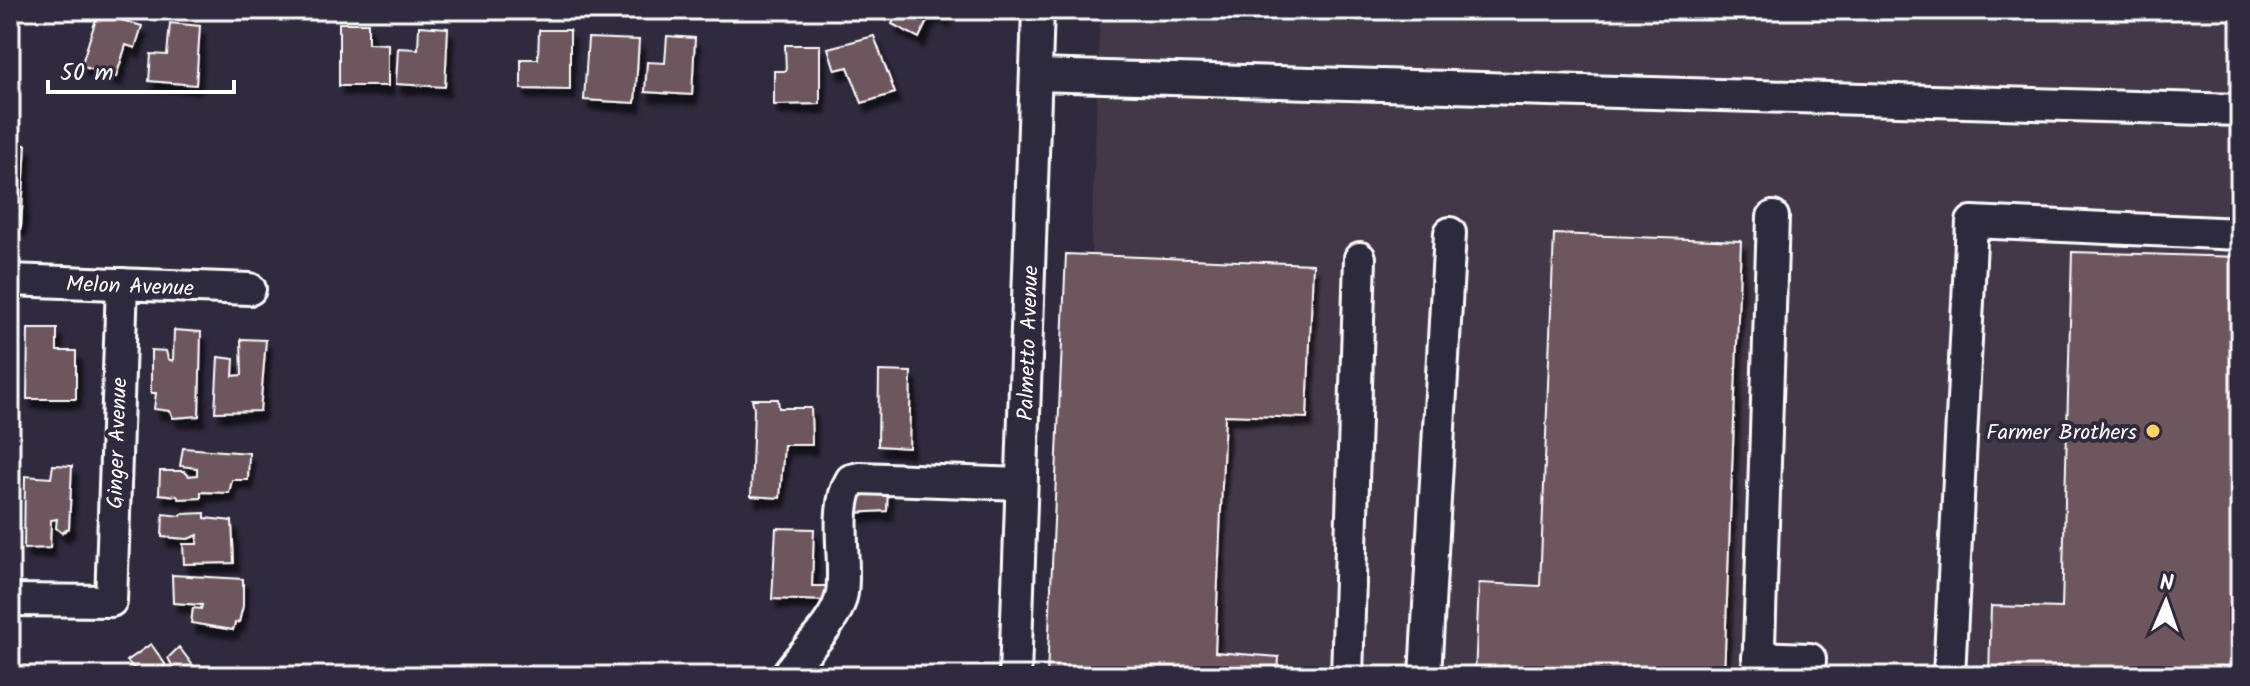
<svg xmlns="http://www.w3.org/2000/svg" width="2250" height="686" font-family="Kalam,sans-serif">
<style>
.built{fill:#423847}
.building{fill:#6e575e;stroke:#fff;stroke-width:2;filter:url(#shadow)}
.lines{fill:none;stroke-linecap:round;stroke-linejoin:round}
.minor-casing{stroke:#fff;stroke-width:36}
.minor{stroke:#2f2a3d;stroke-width:30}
.poi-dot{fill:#ffd166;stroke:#2f2a3d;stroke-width:3}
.labels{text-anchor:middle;stroke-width:8;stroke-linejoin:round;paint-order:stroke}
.street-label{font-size:22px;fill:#fff;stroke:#2f2a3d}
.poi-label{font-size:22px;fill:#fff;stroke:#2f2a3d;text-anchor:end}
</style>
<defs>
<filter id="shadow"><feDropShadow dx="5" dy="9" stdDeviation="2" flood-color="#0009"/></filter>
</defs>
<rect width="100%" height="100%" fill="#2f2a3d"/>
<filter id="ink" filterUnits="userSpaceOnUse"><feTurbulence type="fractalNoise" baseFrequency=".0125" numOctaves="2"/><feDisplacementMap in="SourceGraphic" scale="16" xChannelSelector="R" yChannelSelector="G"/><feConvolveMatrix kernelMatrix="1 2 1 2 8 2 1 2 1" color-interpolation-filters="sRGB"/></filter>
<g filter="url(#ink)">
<polygon class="built" points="1100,10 2240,10 2240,676 1075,676"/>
<g class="building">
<polygon points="889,10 947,10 944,18 934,13 929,17 919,38 892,24 897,13"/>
<polygon points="98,13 142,26 135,48 126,45 116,77 81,66"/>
<polygon points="170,23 200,26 196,85 149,81 151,54 167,55"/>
<polygon points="339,23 368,23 368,43 388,44 388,86 339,86"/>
<polygon points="419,26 448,28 445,87 396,84 398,48 418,49"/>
<polygon points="539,30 570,30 570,90 521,89 521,59 538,59"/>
<polygon points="667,36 695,38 692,95 645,92 647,62 665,63"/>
<polygon points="874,36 895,93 862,103 848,67 835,70 828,48"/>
<polygon points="588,38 639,40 635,103 584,100"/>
<polygon points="785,45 820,45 820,104 774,105 774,71 786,71"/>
<polygon points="10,144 26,145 21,227 10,226"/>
<polygon points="1554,234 1741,241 1724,676 1475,676 1479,583 1540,586"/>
<polygon points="2072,252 2240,257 2240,676 1989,676 1991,606 2062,608"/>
<polygon points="1066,254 1313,264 1307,418 1225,415 1215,652 1279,657 1278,676 1047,676"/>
<polygon points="28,329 57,329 57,351 76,351 76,399 27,399"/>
<polygon points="174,330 201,332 199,416 173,418 170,411 154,409 156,393 151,393 151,350 166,351 168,359 173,361"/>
<polygon points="241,339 266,340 260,411 215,412 218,357 234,359 233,376 242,375"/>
<polygon points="879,371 911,372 909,448 878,446"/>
<polygon points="752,399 778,399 779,408 811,408 812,445 784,445 780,498 751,496 754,408"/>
<polygon points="183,448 249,453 248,480 232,480 229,493 201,492 201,498 179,499 177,496 159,494 160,471 184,471 189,476 197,475 197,468 180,466"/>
<polygon points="53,465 72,466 69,528 62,533 56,528 57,519 51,520 50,548 24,549 25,476 51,478"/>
<polygon points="851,480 888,485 887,511 850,513"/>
<polygon points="205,513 205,518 232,521 234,563 184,564 183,544 197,544 198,535 188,539 162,537 163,514 181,516 182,514"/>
<polygon points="776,528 814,529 812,586 827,586 828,601 772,599"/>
<polygon points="172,575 243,579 243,606 239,622 235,623 233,630 191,623 193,608 201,609 202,605 173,603"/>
<polygon points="151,644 165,664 164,668 169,676 141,676 127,661"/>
<polygon points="179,647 201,676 170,676 175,671 168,658"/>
<polygon points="443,668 495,671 495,676 434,676 434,671 441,671"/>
</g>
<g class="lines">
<g class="minor-casing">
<g id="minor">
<polyline points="1036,75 2240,110"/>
<polyline points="10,280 250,289"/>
<polyline points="10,600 111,601 122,284"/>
<polyline points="1758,657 1810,659 1809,676"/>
<path d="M786 676C803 650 837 624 842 593 847 560 833 509 851 480L860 478 1021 484"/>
<polyline points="1015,676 1038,10"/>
<polyline points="1347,676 1360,258"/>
<polyline points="1425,676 1450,233"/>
<polyline points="1758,676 1773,217"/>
<polyline points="1949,676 1972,222 2240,234"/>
</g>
</g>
<use href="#minor" class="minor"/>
</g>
</g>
<circle class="poi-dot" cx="2153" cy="431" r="8"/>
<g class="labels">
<g class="street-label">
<text transform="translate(130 285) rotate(2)" y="8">Melon Avenue</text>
<text transform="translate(1027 343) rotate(-88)" y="8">Palmetto Avenue</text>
<text transform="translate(116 443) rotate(-88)" y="8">Ginger Avenue</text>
</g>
<g class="poi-label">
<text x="2137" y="439">Farmer Brothers</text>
</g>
</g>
<rect width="2250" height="686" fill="none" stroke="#2f2a3d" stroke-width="40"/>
<rect x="20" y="20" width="2210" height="646" fill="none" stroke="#fff" stroke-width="3" filter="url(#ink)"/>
<g transform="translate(2166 602) rotate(2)" stroke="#2f2a3d" stroke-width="6" paint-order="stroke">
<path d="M0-6L14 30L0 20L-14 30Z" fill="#ffffff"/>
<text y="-12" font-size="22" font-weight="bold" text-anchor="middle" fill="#ffffff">N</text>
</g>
<path d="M48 80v12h186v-12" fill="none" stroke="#ffffff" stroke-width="4"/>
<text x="60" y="80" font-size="24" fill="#ffffff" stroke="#2f2a3d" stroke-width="6" paint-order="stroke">50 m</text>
</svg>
